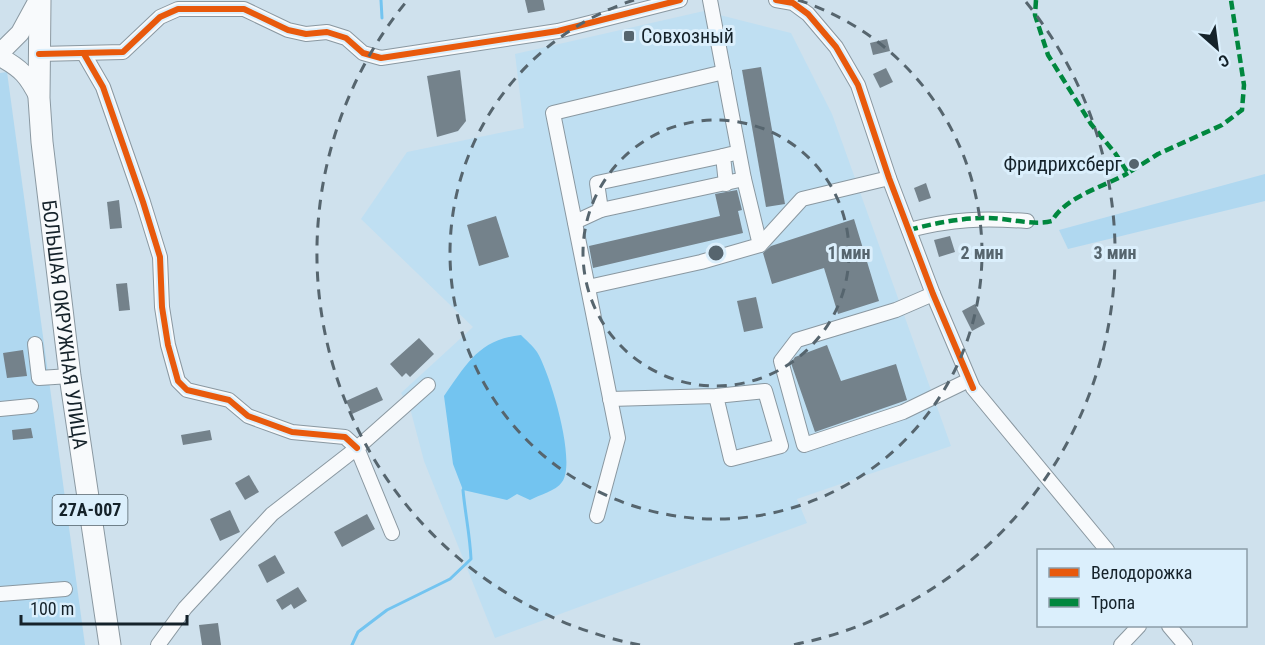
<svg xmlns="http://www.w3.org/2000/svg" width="1265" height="645" font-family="'Roboto Condensed',sans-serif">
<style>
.built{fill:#bfdff2}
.green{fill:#b0d8f0}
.water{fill:#73c4f0}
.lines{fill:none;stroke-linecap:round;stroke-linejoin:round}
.stream{stroke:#73c4f0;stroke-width:3}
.building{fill:#74828b}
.minor-casing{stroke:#8a98a1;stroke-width:16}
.major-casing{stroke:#8a98a1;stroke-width:20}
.highway-casing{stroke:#8a98a1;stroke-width:23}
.minor{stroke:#f8fafc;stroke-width:14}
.major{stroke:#f8fafc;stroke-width:18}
.highway{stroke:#f8fafc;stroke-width:21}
.quiet{stroke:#00873e;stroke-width:4.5;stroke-dasharray:9 4.5;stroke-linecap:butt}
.cycleway-casing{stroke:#dbeffc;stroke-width:10}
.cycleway{stroke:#e8590c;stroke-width:6}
.ring{fill:none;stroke:#56656e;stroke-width:3;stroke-dasharray:10 8}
.poi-dot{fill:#56656e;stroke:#dbeffc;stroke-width:2}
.labels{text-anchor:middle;stroke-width:6;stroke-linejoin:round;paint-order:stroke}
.shield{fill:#dbeffc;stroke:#506069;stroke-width:1.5}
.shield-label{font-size:18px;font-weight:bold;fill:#15222a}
.poi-label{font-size:20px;fill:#15222a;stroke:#dbeffc;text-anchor:start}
.street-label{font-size:20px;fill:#15222a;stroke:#dbeffc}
.centre{fill:#56656e;stroke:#dbeffc;stroke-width:3}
.ring-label{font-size:18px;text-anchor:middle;font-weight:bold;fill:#56656e;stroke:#dbeffc;stroke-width:6;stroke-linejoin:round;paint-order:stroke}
</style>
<rect width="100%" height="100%" fill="#cfe1ed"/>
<polygon class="built" points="704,11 791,33 832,114 951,446 797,499 807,523 495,638 424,461 410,408 401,393 473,327 361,219 407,152 524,128 515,54"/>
<g class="green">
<polygon points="7,72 85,645 0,645 0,73"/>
<polygon points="1265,174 1265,201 1068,249 1059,230"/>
</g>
<path class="water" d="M521 335C526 340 533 346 537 352 550 373 577 462 562 482 556 491 539 495 530 500L517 494 507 500 463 490 453 464 444 396C467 364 478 340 521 335Z"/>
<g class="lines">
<g class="stream">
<polyline points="381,0 382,18"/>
<path d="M352 645 358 632 387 610 450 579 471 559C470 535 465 513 463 490L465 487"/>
</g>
</g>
<g class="building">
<polygon points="525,0 543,0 545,10 528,13"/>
<polygon points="887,39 890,51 873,55 870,43"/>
<polygon points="761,67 785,204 766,207 742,70"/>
<polygon points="886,68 893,82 880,88 873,74"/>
<polygon points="460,70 466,121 458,131 437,137 427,76"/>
<polygon points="926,183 931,198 919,202 914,188"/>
<polygon points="737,190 742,210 738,211 743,233 593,268 589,246 720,216 715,194"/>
<polygon points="119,200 122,228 110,229 107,202"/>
<polygon points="496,216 509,257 479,266 467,225"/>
<polygon points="854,219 879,301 838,314 824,268 772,284 763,253 771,246"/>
<polygon points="950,236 955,252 939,257 934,240"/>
<polygon points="127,283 130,310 119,311 116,284"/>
<polygon points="756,297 763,328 744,332 737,301"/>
<polygon points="975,304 985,324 972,331 962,311"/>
<polygon points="419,338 434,354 410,377 406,373 402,377 390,364"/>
<polygon points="827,345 841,381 896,364 907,400 815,432 791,363 795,357"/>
<polygon points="23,350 27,376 7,378 3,353"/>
<polygon points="377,387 383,400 352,414 346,401"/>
<polygon points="31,428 33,438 13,440 12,430"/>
<polygon points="210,430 212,440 183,445 181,435"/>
<polygon points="249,475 259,492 245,500 235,483"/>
<polygon points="230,510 240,532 220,541 210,519"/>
<polygon points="367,514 375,529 342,547 334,532"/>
<polygon points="275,555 285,573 267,583 258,565"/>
<polygon points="298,587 307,601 294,609 291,604 282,610 276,600"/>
<polygon points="218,623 221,645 202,645 199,625"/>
</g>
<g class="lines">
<g class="minor-casing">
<g id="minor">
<polyline points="776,0 793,3 808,14 836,47 858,85 889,178 933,294 973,388 1107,550"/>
<polyline points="39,54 123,52 160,17 178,9 244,9 288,30 306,34 327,32 346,38 363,53 381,58 558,31 680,0"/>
<polyline points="84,54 103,87 143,202 160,257 162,307 168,345 178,381 187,390 229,400 248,416 292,432 345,437 357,448 392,533"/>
<polyline points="726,184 723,156 731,154"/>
<polyline points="601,210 597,183 723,156"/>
<polyline points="575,222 601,210 744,179 710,0"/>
<path d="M909 230C953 219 982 218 1027 221"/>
<polyline points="760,245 802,199 889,178"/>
<polyline points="588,287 701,262 760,245 744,179"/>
<polyline points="933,294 896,310 797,340 781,361 804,445 903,412 969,380"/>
<polyline points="35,344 39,378 70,376"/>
<polyline points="610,399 716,396 731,459 781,446 765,391 716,396"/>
<polyline points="0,409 31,406"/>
<polyline points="597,516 618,438 553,113 724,72"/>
<polyline points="0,594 65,589"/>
<polyline points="1169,626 1185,645"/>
<polyline points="158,645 185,608 272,514 357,448 428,385"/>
<polyline points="1121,645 1139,626"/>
</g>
</g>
<g class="major-casing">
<g id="major">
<polyline points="0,53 20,33 38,0"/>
<path d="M0 57C22 69 28 76 39 98"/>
</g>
</g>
<g class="highway-casing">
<g id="highway">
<path id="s1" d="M40 0 39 98 42 142 70 376 110 645"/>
</g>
</g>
<use href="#minor" class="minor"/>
<use href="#major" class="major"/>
<use href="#highway" class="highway"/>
<g class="quiet">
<polyline points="1036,0 1035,15 1048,55 1091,124 1115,153 1128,173 1158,154 1222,125 1242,110 1244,85 1231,0"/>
<path d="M909 230C935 223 960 218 987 218 1008 218 1033 226 1052 221 1066 196 1104 187 1128 173"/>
</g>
<g class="cycleway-casing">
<g id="cycleway">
<polyline points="776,0 793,3 808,14 836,47 858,85 889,178 933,294 973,388"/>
<polyline points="39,54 123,52 160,17 178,9 244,9 288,30 306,34 327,32 346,38 363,53 381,58 558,31 680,0"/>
<polyline points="84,54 103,87 143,202 160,257 162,307 168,345 178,381 187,390 229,400 248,416 292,432 345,437 357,448"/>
</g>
</g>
<use href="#cycleway" class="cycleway"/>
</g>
<g class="ring">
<circle cx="716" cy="253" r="133"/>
<path d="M798 0A266 266 0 1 1 634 0"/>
<path d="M640 645A399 399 0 0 1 406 2M1026 2A399 399 0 0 1 792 645"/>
</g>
<g class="poi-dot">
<rect x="623" y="30" width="12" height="12" rx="3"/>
<circle cx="1134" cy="164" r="6"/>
</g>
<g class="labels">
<rect class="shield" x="52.5" y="495" width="75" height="30" rx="4.5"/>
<g class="shield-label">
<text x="90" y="516">27А-007</text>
</g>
<g class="poi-label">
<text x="641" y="43">Совхозный</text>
<text x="1122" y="171" text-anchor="end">Фридрихсберг</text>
</g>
<g class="street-label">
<text dy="7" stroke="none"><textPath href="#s1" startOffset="326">БОЛЬШАЯ ОКРУЖНАЯ УЛИЦА</textPath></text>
</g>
</g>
<circle cx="716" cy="253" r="9" class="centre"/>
<g class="ring-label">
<text x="849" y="259">1 мин</text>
<text x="982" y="259">2 мин</text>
<text x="1115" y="259">3 мин</text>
</g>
<rect x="1037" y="549" width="210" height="78" fill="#dbeffc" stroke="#8c9da8" stroke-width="1.5"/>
<rect x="1049" y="568" width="30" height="9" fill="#e8590c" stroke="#8c9da8" stroke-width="1.5"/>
<text x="1091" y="579" font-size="18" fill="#15222a">Велодорожка</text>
<rect x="1049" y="598" width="30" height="9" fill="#00873e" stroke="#8c9da8" stroke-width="1.5"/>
<text x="1091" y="609" font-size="18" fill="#15222a">Тропа</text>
<g transform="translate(1217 48) rotate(152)" stroke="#dbeffc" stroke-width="4.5" paint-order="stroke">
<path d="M0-4.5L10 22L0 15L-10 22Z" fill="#15222a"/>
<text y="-9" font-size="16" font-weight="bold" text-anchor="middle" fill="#15222a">С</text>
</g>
<path d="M21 615v9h166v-9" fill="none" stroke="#15222a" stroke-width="3"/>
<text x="30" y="615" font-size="18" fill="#15222a" stroke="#dbeffc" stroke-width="4.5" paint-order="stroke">100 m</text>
</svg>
